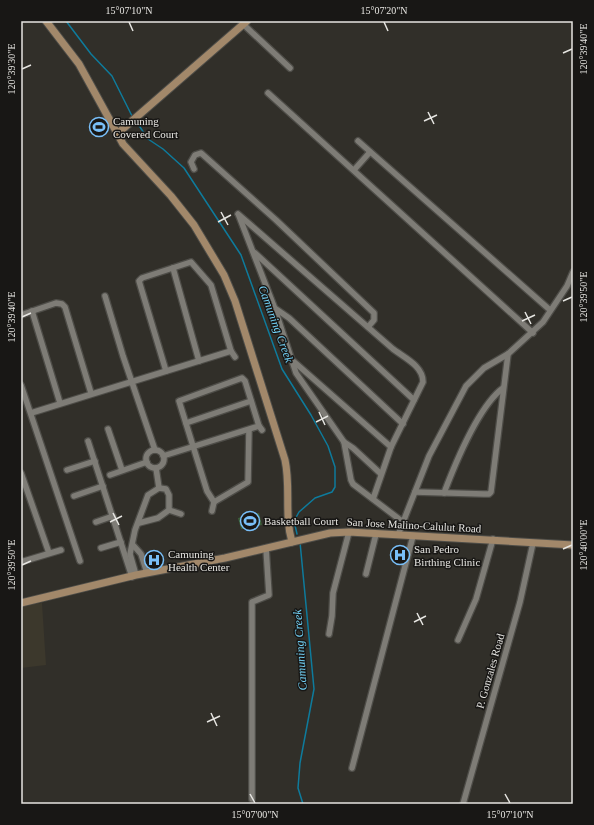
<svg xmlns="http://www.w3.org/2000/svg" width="594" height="825" font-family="'Times New Roman',serif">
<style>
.built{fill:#3c382c}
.green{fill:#3b5f39}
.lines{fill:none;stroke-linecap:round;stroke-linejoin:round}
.stream{stroke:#0e7b9c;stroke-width:1.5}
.street-casing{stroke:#4e4d48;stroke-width:8}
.secondary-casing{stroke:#4e4d48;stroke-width:9}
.street{stroke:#7e7c76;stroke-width:5.5}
.secondary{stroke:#a2886a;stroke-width:7}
.ticks{fill:none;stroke:#e6e5e1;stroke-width:1.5}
.labels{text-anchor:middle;stroke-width:3;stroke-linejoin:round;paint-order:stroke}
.poi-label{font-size:11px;fill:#e6e5e1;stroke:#181715;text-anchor:start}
.street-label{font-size:11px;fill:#e6e5e1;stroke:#181715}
.water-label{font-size:12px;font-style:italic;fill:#72d1f6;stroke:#181715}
.neatline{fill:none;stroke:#e6e5e1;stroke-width:1.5}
.ticks-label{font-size:10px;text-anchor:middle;fill:#e6e5e1}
</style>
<rect width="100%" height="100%" fill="#312f29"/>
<polygon class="built" points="42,603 46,665 21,668 21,605"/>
<polygon class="green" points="259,513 262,525 241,529 238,518"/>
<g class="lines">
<g class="stream">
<polyline points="66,21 91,54 112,76 132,116"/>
<polyline points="138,124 148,139 163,149 184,168 241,255 282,369 311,415 328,446 335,467 335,487 332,492 315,498 299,512 294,521 297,534"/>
<polyline points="300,542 314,689 300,763 298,788 303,804"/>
</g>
<g class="street-casing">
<g id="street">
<polyline points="243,24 290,68"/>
<polyline points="268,93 533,333"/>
<polyline points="358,141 550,310"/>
<polyline points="194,169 191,162 195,155 201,153 276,220 374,313 374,320 368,327"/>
<polyline points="354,170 370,152"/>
<path d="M238 214 393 349C405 358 423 366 423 382L391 447 373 499"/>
<polyline points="239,216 275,309 296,373 344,442 351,480 353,484 403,522"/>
<polyline points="255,253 414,400"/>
<polyline points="173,268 199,361"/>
<polyline points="105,296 123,356 155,450"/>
<polyline points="276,309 289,318 403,424"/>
<polyline points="32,311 60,403"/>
<polyline points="21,315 56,303 62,304 65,307 91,393"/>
<polyline points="292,360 391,447"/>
<polyline points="166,371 139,281 142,278 191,262 211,285 231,351 235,357"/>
<polyline points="21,385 80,561"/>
<polyline points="31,413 231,351"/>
<polyline points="186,423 251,401"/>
<polyline points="108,429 122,470"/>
<polyline points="88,441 132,577"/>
<polyline points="344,442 353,448 381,474"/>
<circle cx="155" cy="459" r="9"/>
<polyline points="163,456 259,426 262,430"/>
<polyline points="67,470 95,461"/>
<polyline points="21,473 49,553"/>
<polyline points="110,475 147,462"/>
<polyline points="415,492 484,494 489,494 491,492 508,354"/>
<path d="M444 493C455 464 479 406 503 388"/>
<polyline points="74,496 103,486"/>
<polyline points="214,502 207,491 179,401 242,378 245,381 259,426"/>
<polyline points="169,510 181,514"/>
<polyline points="212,511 214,502 248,482 249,430"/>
<polyline points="96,522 113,516"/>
<polyline points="139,523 158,518 169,510 169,495 166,489 159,488"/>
<polyline points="398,535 429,456 466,386 484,368 508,354 543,322 567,286 573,272"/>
<polyline points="133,545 141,554 147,573"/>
<polyline points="101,548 121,542"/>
<polyline points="21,562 61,550"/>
<polyline points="366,574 376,534"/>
<polyline points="136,575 130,554 135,530 148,495 159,488 156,468"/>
<polyline points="329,634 332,616 333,593 349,532"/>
<polyline points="458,640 476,599 493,539"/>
<polyline points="352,768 413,536"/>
<polyline points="252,799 252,602 269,595 266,548"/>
<polyline points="463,804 520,602 533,543"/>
</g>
</g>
<g class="secondary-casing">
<g id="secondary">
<path d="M46 21 79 64 123 144 171 196 194 225 224 275 235 301 285 460C291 487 284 515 292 542"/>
<polyline points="117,134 247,21"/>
<polyline points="21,603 136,575 225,558 330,533 349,532 573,545"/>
</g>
</g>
<use href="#street" class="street"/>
<use href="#secondary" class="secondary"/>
</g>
<path class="ticks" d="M129 22 133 31M384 22 388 31M563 53 572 49M22 69 31 65M428 112 434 124M424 121 437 115M221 212 228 225M218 222 231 215M563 301 572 297M525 312 531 324M22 317 31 313M522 321 535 315M319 412 325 425M316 422 328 416M113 513 119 525M110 522 122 516M563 549 572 545M22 565 31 561M417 613 423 625M414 622 426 616M211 713 217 726M207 722 220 716M250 794 255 803M505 794 510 803"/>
<defs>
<g id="stadium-ring" transform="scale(1)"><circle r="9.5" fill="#181715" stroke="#79bff8" stroke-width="1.5"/><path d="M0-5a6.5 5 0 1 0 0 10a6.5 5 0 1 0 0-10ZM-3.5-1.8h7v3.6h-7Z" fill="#79bff8"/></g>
<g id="hospital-ring" transform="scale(1)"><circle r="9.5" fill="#181715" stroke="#79bff8" stroke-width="1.5"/><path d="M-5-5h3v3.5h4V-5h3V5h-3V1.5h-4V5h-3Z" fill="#79bff8"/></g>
</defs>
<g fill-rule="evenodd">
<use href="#stadium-ring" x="99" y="127"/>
<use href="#stadium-ring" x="250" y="521"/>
<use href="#hospital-ring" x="400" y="555"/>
<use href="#hospital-ring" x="154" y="560"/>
</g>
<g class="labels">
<g class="poi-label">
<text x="113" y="125">Camuning<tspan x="113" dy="13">Covered Court</tspan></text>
<text x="264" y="525">Basketball Court</text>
<text x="414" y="553">San Pedro<tspan x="414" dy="13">Birthing Clinic</tspan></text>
<text x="168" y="558">Camuning<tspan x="168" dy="13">Health Center</tspan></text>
</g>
<g class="street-label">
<text transform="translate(414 525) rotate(3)" y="4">San Jose Malino-Calulut Road</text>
<text transform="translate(490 671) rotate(-74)" y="4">P. Gonzales Road</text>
</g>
<g class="water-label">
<text transform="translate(276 324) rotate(70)" y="4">Camuning Creek</text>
<text transform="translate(300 650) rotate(-94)" y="4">Camuning Creek</text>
</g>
</g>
<rect width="594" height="825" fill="none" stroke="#181715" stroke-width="44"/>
<rect x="22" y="22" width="550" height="781" class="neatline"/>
<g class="ticks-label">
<text x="129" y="14">15°07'10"N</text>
<text x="384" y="14">15°07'20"N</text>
<text transform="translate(583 49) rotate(-90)" y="4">120°39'40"E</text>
<text transform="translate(11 69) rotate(-90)" y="4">120°39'30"E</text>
<text transform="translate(583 297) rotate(-90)" y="4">120°39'50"E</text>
<text transform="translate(11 317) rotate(-90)" y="4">120°39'40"E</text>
<text transform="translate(583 545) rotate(-90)" y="4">120°40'00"E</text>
<text transform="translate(11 565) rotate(-90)" y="4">120°39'50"E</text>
<text x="255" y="818">15°07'00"N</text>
<text x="510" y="818">15°07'10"N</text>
</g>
</svg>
